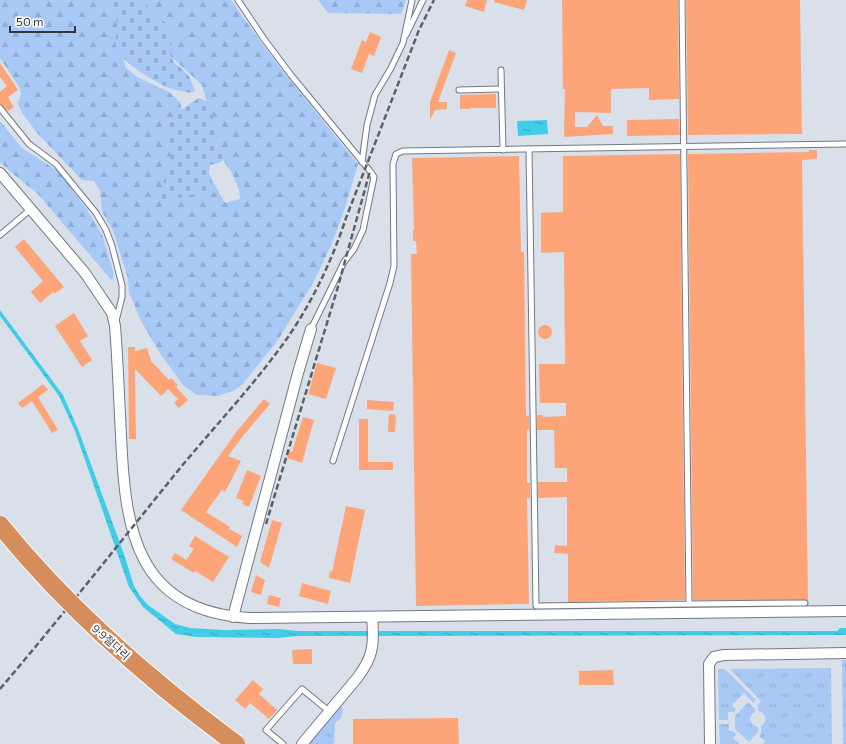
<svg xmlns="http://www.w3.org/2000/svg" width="846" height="744" font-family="Commissioner,'Noto Sans KR',sans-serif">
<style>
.grass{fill:url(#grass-tufts)}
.forest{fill:url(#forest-firs)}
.cemetery{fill:url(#cemetery-stones)}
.water{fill:url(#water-ripples)}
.building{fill:#fea479}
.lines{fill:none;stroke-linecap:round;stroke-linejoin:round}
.lane-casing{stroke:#737981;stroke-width:7}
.street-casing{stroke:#737981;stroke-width:12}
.lane{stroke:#fff;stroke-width:5}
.street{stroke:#fff;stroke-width:10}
.rail{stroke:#5d6166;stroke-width:2.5;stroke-dasharray:6 3;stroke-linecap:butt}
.highway-bridge-casing{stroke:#fff;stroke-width:20;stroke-linecap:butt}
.highway-bridge{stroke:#d58d5c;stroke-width:18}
.labels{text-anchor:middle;stroke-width:4;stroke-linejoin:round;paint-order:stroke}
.street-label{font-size:11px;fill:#34373a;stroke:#fff}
</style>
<defs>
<pattern id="grass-tufts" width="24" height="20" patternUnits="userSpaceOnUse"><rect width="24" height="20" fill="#a8c9f6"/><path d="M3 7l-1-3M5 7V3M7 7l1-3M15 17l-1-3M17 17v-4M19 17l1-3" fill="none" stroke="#91add4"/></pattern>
<pattern id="forest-firs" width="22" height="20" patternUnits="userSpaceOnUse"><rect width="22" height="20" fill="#a8c9f6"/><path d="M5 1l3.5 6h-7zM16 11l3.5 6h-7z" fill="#91add4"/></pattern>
<pattern id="cemetery-stones" width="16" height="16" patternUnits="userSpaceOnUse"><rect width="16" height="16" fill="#a8c9f6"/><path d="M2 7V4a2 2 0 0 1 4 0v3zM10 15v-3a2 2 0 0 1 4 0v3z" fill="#91add4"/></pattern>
<pattern id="water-ripples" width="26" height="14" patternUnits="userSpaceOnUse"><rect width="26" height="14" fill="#40cde8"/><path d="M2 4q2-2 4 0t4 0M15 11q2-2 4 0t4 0" fill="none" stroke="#36a7bd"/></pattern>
</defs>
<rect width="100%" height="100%" fill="#d9e0e9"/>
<g class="grass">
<polygon points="842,660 846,660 846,744 843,744"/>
<path d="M831 668 832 744H764L765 741 759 736 761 734V726C766 723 767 718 763 713L758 711V707L757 706 761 701 730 669Z"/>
<polygon points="718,669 725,669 756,700 753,703 744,693 732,705 736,710 734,712 728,712 728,720 719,720"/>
<polygon points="748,702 755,709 755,712 752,714 750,719 753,725 758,727 758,732 749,742 735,729 735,716"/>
<polygon points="340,705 343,709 341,718 335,723 334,744 306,744"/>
<polygon points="719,724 729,724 729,731 733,731 736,734 733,738 740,744 720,744"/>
</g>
<g class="forest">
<path d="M0 0H109L120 20 118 44 126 68 139 78 169 92 180 102 183 114 202 162 225 203 240 199 239 190 232 173 210 141 209 110 202 85 154 41 135 0H231C270 57 314 110 358 164L343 214 330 248 314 281 297 309 278 340 242 385 233 391 217 396 197 395 184 386 161 355 141 321 129 292 128 278 113 231 102 211 100 191 94 181 82 180 77 175 37 133 22 113 18 104 21 94 20 88 0 58Z"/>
<polygon points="318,0 406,0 401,14 328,13"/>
<polygon points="0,121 22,148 58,171 86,208 102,234 114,274 112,281 38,194 18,178 0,162"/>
</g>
<g class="cemetery">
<path d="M105 0H145C151 15 155 14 166 23 169 26 171 31 173 34L170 53 174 63 180 67 189 76 195 91 190 93C184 91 180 91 175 90 161 86 121 63 117 49 113 40 118 30 117 22 116 12 110 7 105 0Z"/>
<path d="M199 98 208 102 213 114V126L218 142 223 151 224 159 219 163 210 165 209 172 212 183V195L194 194 161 202 157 199C162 185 169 172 170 158 171 151 167 144 166 137 166 119 186 106 199 98Z"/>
</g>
<g class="water">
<polygon points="547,120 548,134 518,136 517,121"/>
<polygon points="0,310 63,395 78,429 124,554 134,586 140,596 148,605 175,624 190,628 224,630 279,629 297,631 837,631 840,628 846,628 846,635 318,636 298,636 277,638 196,637 176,634 143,607 129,587 75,431 59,396 0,316"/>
</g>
<g class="building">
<polygon points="467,0 487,0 484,12 465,6"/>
<polygon points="494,0 527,0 524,10 494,2"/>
<polygon points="562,0 678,0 679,99 649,100 649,88 611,89 611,113 575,112 575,127 587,127 597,115 603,126 613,126 613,134 564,137 565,89 563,89"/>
<polygon points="686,0 800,0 802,134 688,135"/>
<polygon points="370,32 381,37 374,56 369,54 362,73 351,69 362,40 366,42"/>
<polygon points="449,50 456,53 438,102 447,102 447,109 435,110 430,120 430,102"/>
<polygon points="0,63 18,90 8,97 14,107 8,111 0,104 0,92 7,86 0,77"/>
<polygon points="496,94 496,108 470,108 470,109 460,109 460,95"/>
<polygon points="679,119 680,135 627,136 627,120"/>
<polygon points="809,150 817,150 817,159 802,160 808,600 693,600 688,154 809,152"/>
<polygon points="680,154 685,600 568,602 568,554 554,553 555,545 567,546 567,497 538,498 538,482 567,482 567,468 555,468 554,430 537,430 537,415 543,415 543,417 566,416 566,403 540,403 539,364 565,364 564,252 541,253 541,213 563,212 563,156"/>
<polygon points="519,156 521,252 524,252 526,416 529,415 529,430 527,430 527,483 530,483 530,498 527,498 529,604 416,606 411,254 417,254 416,241 413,241 413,230 414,230 412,158"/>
<polygon points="24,239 64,287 54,294 53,292 40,303 31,292 43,281 15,247"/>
<polygon points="74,313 88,336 80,341 92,360 82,367 55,326"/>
<circle cx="545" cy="332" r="7"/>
<polygon points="128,347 135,347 135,351 147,348 151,361 169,380 171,378 178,385 176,387 188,400 179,408 174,403 178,399 168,389 161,396 135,369 136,439 129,439"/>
<polygon points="317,363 336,368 326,399 308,394"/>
<polygon points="43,384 48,390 38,397 58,430 52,433 32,401 22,408 18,403"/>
<polygon points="264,399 270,404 243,436 228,456 241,461 225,492 222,490 206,512 230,527 229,529 242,536 237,547 181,510 237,431"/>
<polygon points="367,400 394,402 393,411 367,409"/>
<polygon points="389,414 396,415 395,432 388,432"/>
<polygon points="303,417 314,420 302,463 287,458 289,451 292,452"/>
<polygon points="359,419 368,419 368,462 393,462 393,470 359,470"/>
<polygon points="247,470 261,476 249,507 242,504 244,501 236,498"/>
<polygon points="346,506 365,510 350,583 329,578 330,571 332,572"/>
<polygon points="272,520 282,523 269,568 260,562"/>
<polygon points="195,536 229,557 213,582 195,571 194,573 171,559 175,553 186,560 194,549 189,546"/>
<polygon points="256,575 265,580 261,595 251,592"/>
<polygon points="302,583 331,591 328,604 299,596"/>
<polygon points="269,595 281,598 279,607 267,604"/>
<polygon points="312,649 312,664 293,664 292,650"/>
<polygon points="613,670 614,685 579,685 579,671"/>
<polygon points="253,680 263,689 259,694 277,710 269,719 250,703 245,709 235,700"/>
<polygon points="458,718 459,744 353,744 353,719"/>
</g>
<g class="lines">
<g class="lane-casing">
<g id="lane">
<polyline points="238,0 264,39 291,75 370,171 374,177 363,230 354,249 344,262 311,329"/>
<polyline points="406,35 423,0"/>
<polyline points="501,70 503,150"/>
<polyline points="459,90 501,89"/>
<polyline points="0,108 29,144 56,164 96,213 106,230 112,246 122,285 122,297 116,321"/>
<polyline points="529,149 536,606 689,604 682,0"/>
<polyline points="362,162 367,125 375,95 391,68 403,43 412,0"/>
<polyline points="0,235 31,209"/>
<polyline points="333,461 390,283 394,266 393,164 396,154 403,151 846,144"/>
<polyline points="689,604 805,603"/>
<polyline points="283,744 266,730 302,689 330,712"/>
</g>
</g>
<g class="street-casing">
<g id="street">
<path d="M0 173 85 273 112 313 115 326C118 363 119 399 121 435 125 531 136 611 250 618L846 611"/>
<polyline points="233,617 298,373 311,329"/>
<path d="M302 744 358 677C363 670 369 661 371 652 374 641 373 628 372 617"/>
<polyline points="710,744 709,664 714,657 724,655 846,653"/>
</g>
</g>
<use href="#lane" class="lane"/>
<use href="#street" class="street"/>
<g class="rail">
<polyline points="266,524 337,290 370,171"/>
<path d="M0 689C62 616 121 541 181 467 215 426 252 387 283 344 310 307 332 261 346 218L419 30 434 0"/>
</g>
<g class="highway-bridge-casing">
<path id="highway-bridge" d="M0 525C68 609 149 680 236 744"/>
</g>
<use href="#highway-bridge" class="highway-bridge"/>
</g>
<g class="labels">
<g class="street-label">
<text transform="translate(111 642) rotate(42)" y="4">9·9절다리</text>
</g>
</g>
<path d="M10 26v6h65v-6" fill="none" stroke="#34373a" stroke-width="2"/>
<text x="16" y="26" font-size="12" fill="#34373a" stroke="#ffffff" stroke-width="3" paint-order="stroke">50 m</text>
</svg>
